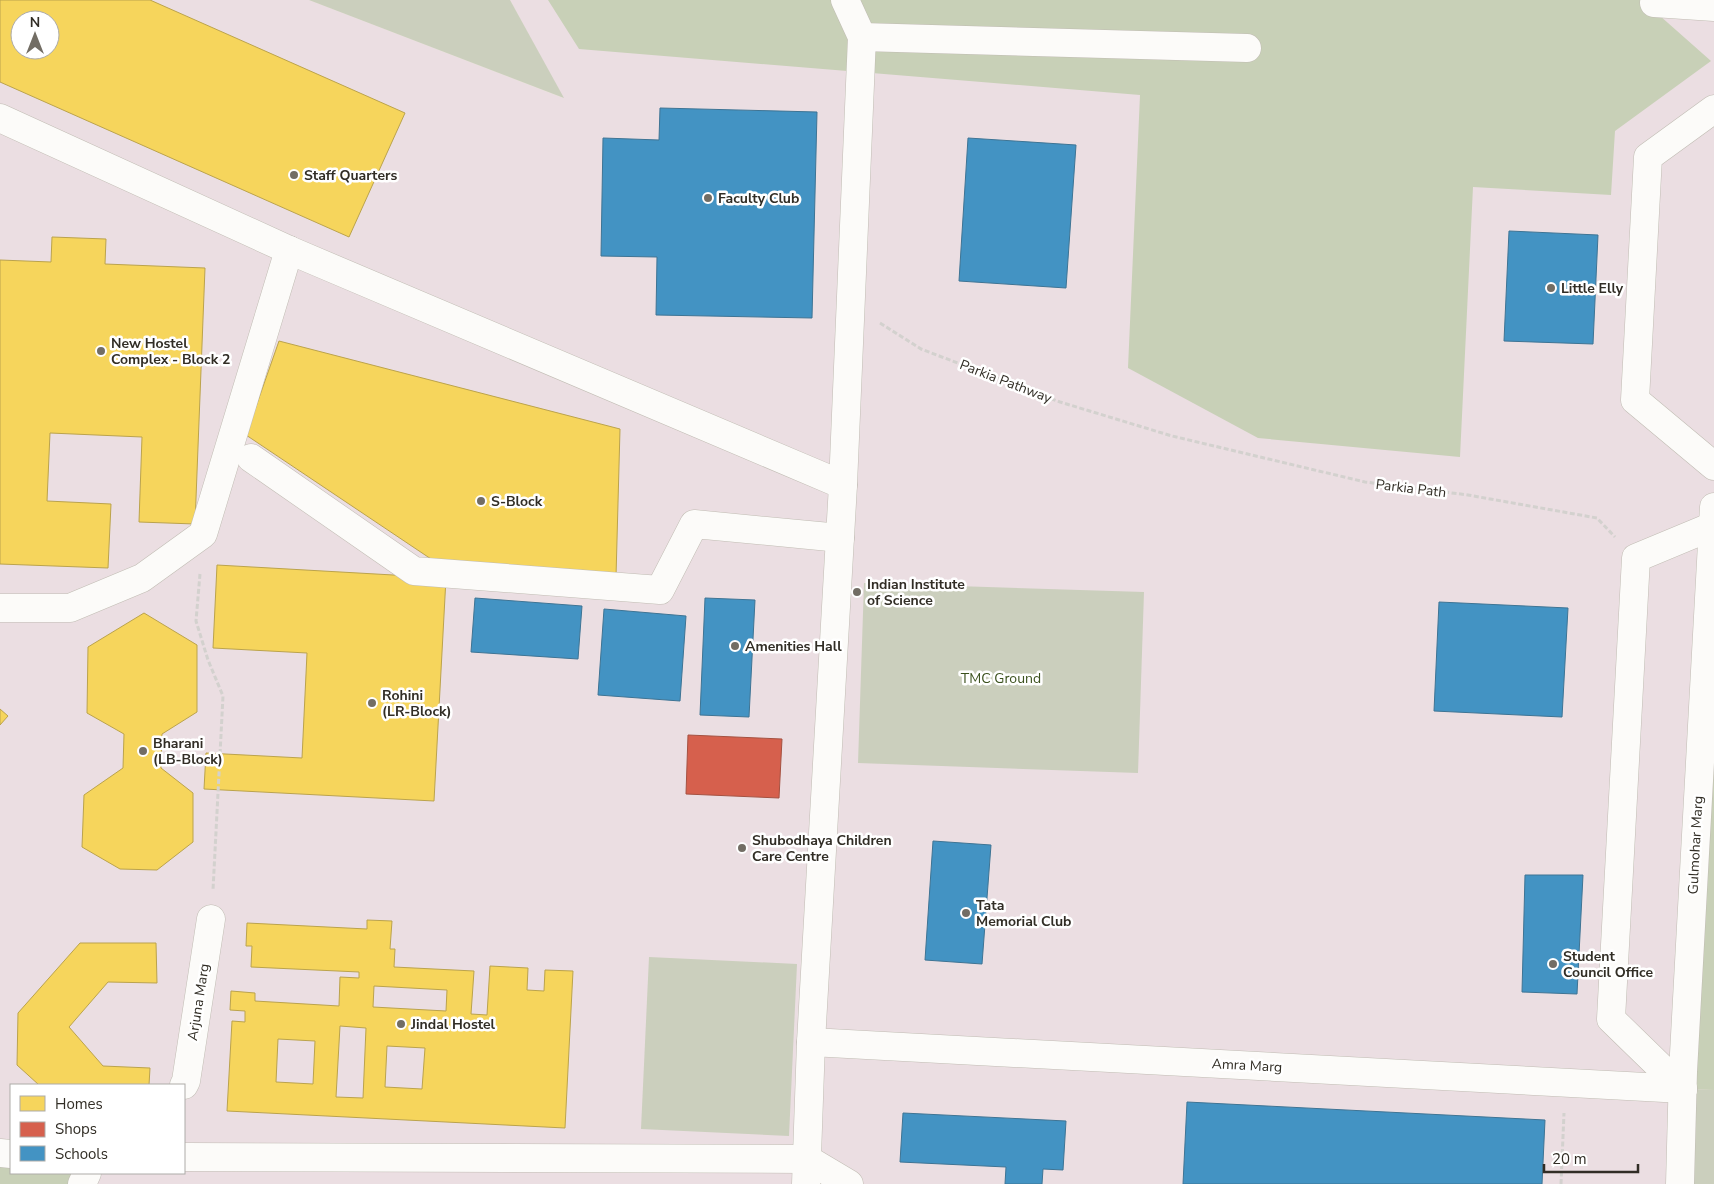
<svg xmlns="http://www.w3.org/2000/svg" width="1714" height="1184" font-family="'Nunito Sans',sans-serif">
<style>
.education{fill:#ebdee2;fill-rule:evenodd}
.green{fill:#cbcfbd}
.forest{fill:#c8d0b7}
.homes{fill:#f6d55c;stroke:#bba34c;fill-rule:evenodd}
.shops{fill:#d6604d;stroke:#a45141}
.schools{fill:#4393c3;stroke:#3e7494}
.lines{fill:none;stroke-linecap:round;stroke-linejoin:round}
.minor-casing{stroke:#c0bcb3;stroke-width:29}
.path{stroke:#d3d1ce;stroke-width:3;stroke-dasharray:5 2.5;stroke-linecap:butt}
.minor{stroke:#fcfbf9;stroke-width:28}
.poi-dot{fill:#726d64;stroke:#fff;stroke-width:2}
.labels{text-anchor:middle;stroke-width:5;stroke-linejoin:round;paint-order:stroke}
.poi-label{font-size:14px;font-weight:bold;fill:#312d25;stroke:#fff;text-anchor:start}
.street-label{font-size:14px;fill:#312d25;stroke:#fff}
.park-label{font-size:14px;fill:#3b511d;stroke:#fff}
</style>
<rect width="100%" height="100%" fill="#eae5da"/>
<path class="education" d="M0 0H309L563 98 510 0H1714V1184H0ZM20 20H50V50H20ZM11 1085H184V1173H11Z"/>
<g class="green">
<polygon points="309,0 510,0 564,98"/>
<polygon points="864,583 1144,592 1138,773 858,763"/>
<polygon points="649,957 797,964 789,1136 641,1129"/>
<polygon points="1683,1089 1714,1090 1714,1184 1680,1184"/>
</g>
<g class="forest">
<polygon points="548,0 1642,0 1711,61 1615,131 1611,195 1473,187 1460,457 1258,438 1128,368 1140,95 579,49"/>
<polygon points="1714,543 1714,1090 1683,1089"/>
<polygon points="0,1161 11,1161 11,1173 78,1173 73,1184 0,1184"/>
</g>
<g class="homes">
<path d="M0 0H150L405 113 349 237 0 82ZM20 20H50V50H20Z"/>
<polygon points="52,237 106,239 105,264 205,268 195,524 139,522 142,437 50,433 47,501 111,504 108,568 0,564 0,260 51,262"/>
<polygon points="279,341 620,429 616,577 443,567 246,435"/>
<polygon points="217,565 446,578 434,801 204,789 206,753 302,758 307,653 213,648"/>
<polygon points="144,613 197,645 197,712 162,734 161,768 193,793 193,842 157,870 120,869 82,847 84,795 123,768 124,734 87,713 88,647"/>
<polygon points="0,709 8,716 0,725"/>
<path d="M367 920 392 921 390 949H395L394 967 474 971 471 1014 487 1015 490 966 528 968 527 990 544 991 545 970 573 971 565 1128 227 1111 232 1021 245 1022V1011L230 1010 231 991 255 993V1001L339 1006 340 977 359 978V972L251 967 252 946H246L247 923 367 929ZM374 986 447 990 446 1011 373 1007ZM340 1026 366 1028 363 1098 336 1097ZM278 1039 315 1041 313 1084 276 1082ZM387 1046 425 1048 422 1089 385 1087Z"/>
<polygon points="80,943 156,943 157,983 108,982 69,1027 103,1066 150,1068 149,1085 39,1085 17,1065 18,1013"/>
</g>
<polygon class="shops" points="688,735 782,739 779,798 686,794"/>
<g class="schools">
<polygon points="660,108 817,112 812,318 656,315 657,257 601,256 603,138 659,140"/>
<polygon points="968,138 1076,145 1066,288 959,281"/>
<polygon points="1509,231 1598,235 1593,344 1504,341"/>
<polygon points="475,598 582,606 578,659 471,652"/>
<polygon points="705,598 755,600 749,717 700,715"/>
<polygon points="1439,602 1568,608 1562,717 1434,711"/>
<polygon points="604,609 686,616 680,701 598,695"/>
<polygon points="933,841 991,845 982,964 925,960"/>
<polygon points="1525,875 1583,875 1577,994 1522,992"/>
<polygon points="1187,1102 1545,1120 1542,1184 1183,1184"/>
<polygon points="903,1113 1066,1121 1063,1170 1043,1169 1042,1184 1005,1184 1006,1167 900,1162"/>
</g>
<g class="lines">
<g class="minor-casing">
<g id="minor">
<polyline points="1655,0 1654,3 1714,7"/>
<polyline points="862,37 1247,48"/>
<polyline points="1714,109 1648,157 1635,400 1714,466"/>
<polyline points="0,118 289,250 843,485"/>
<polyline points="251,458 414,571 660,590 694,524 840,538"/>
<polyline points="0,608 70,608 142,578 203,534 289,250"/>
<polyline points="811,1042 1683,1089"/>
<polyline points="184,1085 186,1081 211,919"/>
<polyline points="1683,1089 1611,1019 1636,558 1713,526"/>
<polyline points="0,1153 11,1154"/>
<polyline points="184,1157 807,1159 849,1184"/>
<polyline points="82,1184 87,1173"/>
<polyline points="806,1184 811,1042 843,485 862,37 845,0"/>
<polyline points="1680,1184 1683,1072 1714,507"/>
</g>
</g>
<g class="path">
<polyline points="880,323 921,349 1060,402 1172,436 1365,482 1468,495 1597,518 1615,537"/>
<polyline points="200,574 196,621 208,660 223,696 213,890"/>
<polyline points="1561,1184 1564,1113"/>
</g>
<use href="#minor" class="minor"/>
</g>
<g class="poi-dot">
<circle cx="294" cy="175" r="5"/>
<circle cx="708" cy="198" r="5"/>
<circle cx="1551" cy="288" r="5"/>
<circle cx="101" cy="351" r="5"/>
<circle cx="481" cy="501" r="5"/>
<circle cx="857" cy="592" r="5"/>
<circle cx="735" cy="646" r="5"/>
<circle cx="372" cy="703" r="5"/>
<circle cx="143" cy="751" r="5"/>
<circle cx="742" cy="848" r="5"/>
<circle cx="966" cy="913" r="5"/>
<circle cx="1553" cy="964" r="5"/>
<circle cx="401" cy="1024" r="5"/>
</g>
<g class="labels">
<g class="poi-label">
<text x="304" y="180">Staff Quarters</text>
<text x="718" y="203">Faculty Club</text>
<text x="1561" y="293">Little Elly</text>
<text x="111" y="348">New Hostel<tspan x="111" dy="16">Complex - Block 2</tspan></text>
<text x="491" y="506">S-Block</text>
<text x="867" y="589">Indian Institute<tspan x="867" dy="16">of Science</tspan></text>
<text x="745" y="651">Amenities Hall</text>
<text x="382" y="700">Rohini<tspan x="382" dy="16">(LR-Block)</tspan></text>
<text x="153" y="748">Bharani<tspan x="153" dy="16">(LB-Block)</tspan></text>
<text x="752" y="845">Shubodhaya Children<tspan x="752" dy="16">Care Centre</tspan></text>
<text x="976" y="910">Tata<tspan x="976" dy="16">Memorial Club</tspan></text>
<text x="1563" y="961">Student<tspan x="1563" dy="16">Council Office</tspan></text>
<text x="411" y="1029">Jindal Hostel</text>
</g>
<g class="street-label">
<text transform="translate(1006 381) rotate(21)" y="5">Parkia Pathway</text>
<text transform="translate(1411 488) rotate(7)" y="5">Parkia Path</text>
<text transform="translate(1695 845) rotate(-87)" y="5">Gulmohar Marg</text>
<text transform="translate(198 1002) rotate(-81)" y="5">Arjuna Marg</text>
<text transform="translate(1247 1065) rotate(3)" y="5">Amra Marg</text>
</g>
<g class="park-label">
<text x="1001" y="683">TMC Ground</text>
</g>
</g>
<rect x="10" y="1084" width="175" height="90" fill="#ffffff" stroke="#adaba8"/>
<rect x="20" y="1096" width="25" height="15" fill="#f6d55c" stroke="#adaba8"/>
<text x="55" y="1109" font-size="15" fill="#312d25">Homes</text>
<rect x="20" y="1122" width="25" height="15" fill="#d6604d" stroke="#adaba8"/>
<text x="55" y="1134" font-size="15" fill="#312d25">Shops</text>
<rect x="20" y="1146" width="25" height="15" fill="#4393c3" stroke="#adaba8"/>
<text x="55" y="1159" font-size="15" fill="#312d25">Schools</text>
<g transform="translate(35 35)"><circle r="24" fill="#ffffff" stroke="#adaba8"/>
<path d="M0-4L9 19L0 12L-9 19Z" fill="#726d64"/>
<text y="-8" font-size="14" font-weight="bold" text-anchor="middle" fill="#312d25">N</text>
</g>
<path d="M1544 1164v8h94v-8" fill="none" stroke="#312d25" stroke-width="2.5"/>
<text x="1552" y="1164" font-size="15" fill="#312d25" stroke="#ffffff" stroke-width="4" paint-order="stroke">20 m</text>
</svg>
